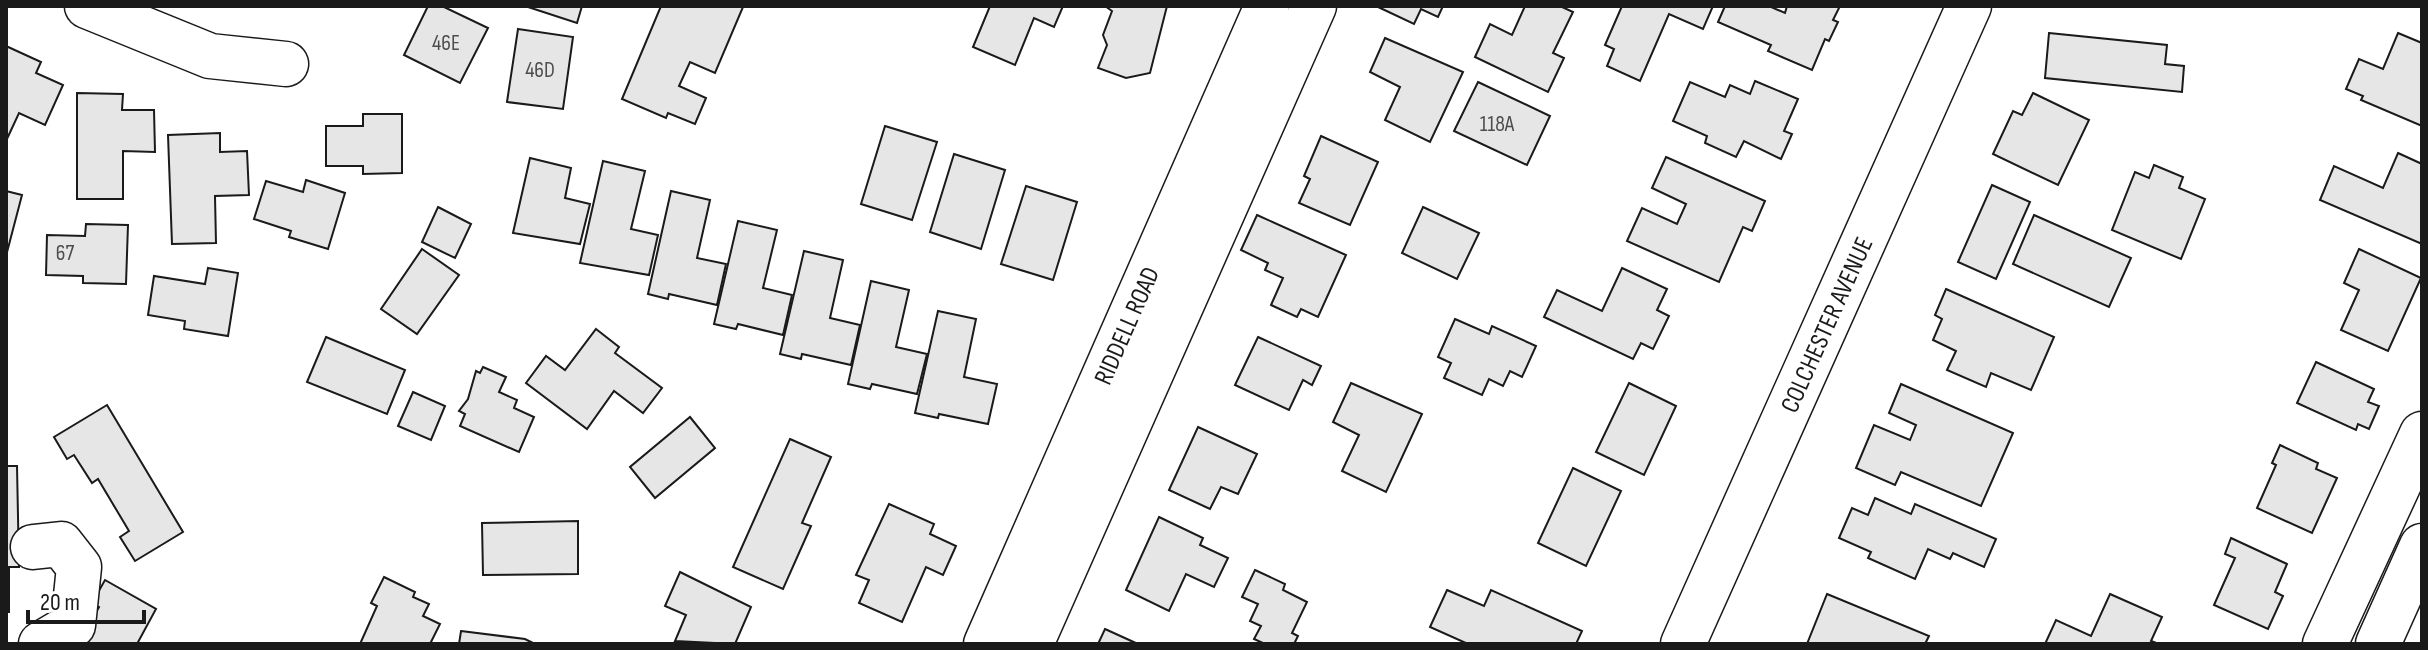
<svg xmlns="http://www.w3.org/2000/svg" width="2428" height="650" font-family="'Sofia Sans Condensed',sans-serif">
<style>
.building{fill:#e6e6e6;stroke:#1a1a1a;stroke-width:2}
.lines{fill:none;stroke-linecap:round;stroke-linejoin:round}
.minor-casing{stroke:#1a1a1a;stroke-width:47}
.minor{stroke:#fff;stroke-width:44}
.labels{text-anchor:middle;stroke-width:6;stroke-linejoin:round;paint-order:stroke}
.number-label{font-size:22px;fill:#4d4d4d}
.street-label{font-size:26px;fill:#1a1a1a;stroke:#fff}
</style>
<rect width="100%" height="100%" fill="#fff"/>
<g class="building">
<polygon points="428,6 442,6 488,28 460,83 404,55"/>
<polygon points="525,6 582,6 577,23"/>
<polygon points="661,6 743,7 715,73 690,62 679,86 706,98 695,124 668,113 666,118 622,99"/>
<polygon points="990,6 1063,6 1054,27 1034,18 1015,65 973,47"/>
<polygon points="1105,6 1167,6 1150,73 1126,78 1098,68 1107,45 1103,35 1112,11"/>
<polygon points="1376,6 1443,6 1438,17 1421,9 1414,24"/>
<polygon points="1525,6 1560,6 1573,12 1553,53 1564,58 1548,92 1475,57 1490,24 1512,35"/>
<polygon points="1622,6 1713,6 1703,29 1669,14 1640,81 1607,66 1614,49 1605,45"/>
<polygon points="1725,6 1769,6 1785,13 1787,6 1840,6 1833,20 1838,22 1829,41 1825,39 1812,70 1768,51 1771,45 1718,22"/>
<polygon points="518,29 573,37 563,109 507,102"/>
<polygon points="2049,33 2167,45 2165,64 2184,66 2182,92 2045,78"/>
<polygon points="2398,33 2422,43 2422,126 2361,100 2363,96 2346,89 2359,59 2383,69"/>
<polygon points="1385,38 1463,72 1430,142 1385,120 1400,87 1370,72"/>
<polygon points="6,46 41,62 36,73 63,85 45,125 19,113 6,141"/>
<polygon points="1755,81 1798,99 1784,131 1792,134 1781,159 1744,141 1736,157 1705,143 1707,136 1673,121 1690,82 1725,97 1730,85 1750,94"/>
<polygon points="1478,82 1550,116 1527,165 1454,131"/>
<polygon points="77,93 123,94 122,110 154,110 155,152 123,151 123,199 77,199"/>
<polygon points="2033,93 2089,120 2058,185 1993,154 2013,111 2022,115"/>
<polygon points="363,114 402,114 402,173 363,174 363,166 326,166 326,126 363,126"/>
<polygon points="885,126 937,142 912,220 861,204"/>
<polygon points="220,133 220,152 247,151 249,195 215,196 216,243 172,244 168,135"/>
<polygon points="1321,136 1378,162 1350,225 1299,203 1310,179 1304,176"/>
<polygon points="2398,153 2422,164 2422,244 2320,200 2334,166 2383,188"/>
<polygon points="954,154 1005,170 981,249 930,232"/>
<polygon points="1666,157 1765,201 1752,231 1743,227 1719,282 1627,241 1642,208 1677,224 1686,204 1652,188"/>
<polygon points="530,158 571,168 565,198 590,204 580,244 513,233"/>
<polygon points="603,161 645,171 631,229 658,235 649,275 580,263"/>
<polygon points="2154,165 2183,177 2179,188 2205,199 2181,259 2112,230 2135,172 2149,178"/>
<polygon points="306,180 345,193 328,249 289,237 291,231 254,219 266,181 303,192"/>
<polygon points="1992,185 2030,202 1996,279 1958,262"/>
<polygon points="1026,186 1077,202 1053,280 1001,264"/>
<polygon points="6,191 22,195 6,256"/>
<polygon points="671,191 710,200 697,258 726,264 717,305 669,294 668,299 648,294"/>
<polygon points="438,207 471,224 455,258 422,242"/>
<polygon points="1423,207 1479,233 1457,279 1402,253"/>
<polygon points="1257,215 1346,255 1318,317 1301,309 1297,317 1271,305 1283,278 1265,270 1268,263 1241,250"/>
<polygon points="2034,215 2131,258 2109,307 2013,264"/>
<polygon points="738,221 777,230 763,288 792,295 783,335 738,324 736,329 714,324"/>
<polygon points="86,224 128,225 126,284 83,283 83,276 46,275 47,235 85,236"/>
<polygon points="422,249 459,275 417,334 381,309"/>
<polygon points="2359,249 2421,278 2388,351 2341,330 2359,290 2344,283"/>
<polygon points="804,251 843,260 830,318 860,325 851,365 802,354 801,359 780,354"/>
<polygon points="208,268 238,273 228,336 184,329 185,321 148,315 154,276 205,284"/>
<polygon points="1622,268 1667,289 1657,310 1669,316 1653,349 1641,343 1633,359 1544,317 1557,290 1602,311"/>
<polygon points="871,281 909,290 896,347 927,354 917,394 872,384 870,389 848,384"/>
<polygon points="1946,289 2054,337 2031,390 1991,373 1986,387 1947,370 1956,351 1933,340 1942,319 1935,315"/>
<polygon points="938,311 976,319 964,377 997,384 988,424 939,414 938,418 915,413"/>
<polygon points="1455,319 1489,334 1492,326 1536,346 1522,377 1510,371 1503,386 1489,379 1482,395 1444,378 1451,363 1438,357"/>
<polygon points="596,329 619,347 615,353 662,388 643,413 614,391 587,429 526,383 546,356 565,370"/>
<polygon points="326,337 405,370 387,414 307,382"/>
<polygon points="1258,337 1321,366 1312,385 1303,380 1289,410 1235,385"/>
<polygon points="2316,362 2374,389 2368,402 2379,406 2369,429 2358,424 2356,430 2297,403"/>
<polygon points="483,367 506,377 499,392 517,400 514,408 534,417 519,452 460,426 465,414 459,411 468,399 476,371 480,373"/>
<polygon points="1351,383 1422,414 1386,492 1342,471 1359,435 1333,422"/>
<polygon points="1629,383 1676,406 1644,475 1596,452"/>
<polygon points="1901,384 2013,433 1981,506 1901,472 1895,485 1856,468 1874,425 1910,440 1916,425 1889,413"/>
<polygon points="413,392 445,406 431,440 398,426"/>
<polygon points="107,405 183,532 135,561 120,537 129,531 98,479 92,483 74,455 67,459 54,437"/>
<polygon points="690,417 715,448 655,498 630,467"/>
<polygon points="1198,427 1257,454 1238,494 1221,487 1210,509 1169,490"/>
<polygon points="790,439 831,457 802,523 811,526 783,589 733,567"/>
<polygon points="2280,445 2318,463 2316,469 2337,478 2312,533 2257,508 2276,465 2272,463"/>
<polygon points="6,466 17,466 19,567 9,567 9,612 6,612"/>
<polygon points="1573,468 1621,491 1586,566 1538,543"/>
<polygon points="1875,498 1911,514 1915,504 1996,539 1984,567 1953,553 1950,559 1928,549 1915,579 1868,558 1871,552 1839,538 1852,508 1868,515"/>
<polygon points="889,504 934,524 930,534 956,546 943,575 926,567 902,622 859,603 869,580 856,575"/>
<polygon points="1159,517 1203,538 1200,545 1228,558 1214,587 1186,574 1169,611 1126,590"/>
<polygon points="578,521 578,574 483,575 482,523"/>
<polygon points="2231,538 2287,564 2275,592 2283,596 2268,629 2214,605 2235,558 2225,554"/>
<polygon points="1255,570 1285,584 1283,590 1307,602 1292,633 1298,636 1294,644 1265,644 1254,639 1261,626 1250,621 1258,604 1242,597"/>
<polygon points="680,572 751,607 735,644 675,641 686,615 665,606"/>
<polygon points="384,577 415,592 413,597 429,604 423,616 440,624 430,644 360,644 377,606 371,603"/>
<polygon points="105,580 156,609 137,644 85,644 88,640 82,637 99,607 92,603"/>
<polygon points="1447,590 1484,606 1491,590 1582,631 1576,644 1468,644 1430,627"/>
<polygon points="1827,594 1929,636 1925,644 1807,644"/>
<polygon points="2110,594 2162,617 2151,641 2159,644 2045,644 2056,620 2091,636"/>
<polygon points="1105,629 1138,644 1098,644"/>
<polygon points="461,631 525,639 535,644 459,644"/>
</g>
<g class="lines">
<g class="minor-casing">
<g id="minor">
<polyline points="87,6 210,56 286,64"/>
<polyline points="33,547 61,544 79,567 73,625 41,644"/>
<path id="s1" d="M986 644 1267 6"/>
<polyline points="1031,644 1314,6"/>
<path id="s2" d="M1683 644 1969 6"/>
<polyline points="2325,644 2422,434"/>
<polyline points="2378,644 2422,546"/>
</g>
</g>
<use href="#minor" class="minor"/>
</g>
<g class="labels">
<g class="number-label">
<text x="446" y="50">46E</text>
<text x="540" y="77">46D</text>
<text x="1497" y="131">118A</text>
<text x="65" y="260">67</text>
</g>
<g class="street-label">
<text dy="9" stroke="none"><textPath href="#s1" startOffset="348">RIDDELL ROAD</textPath></text>
<text dy="9" stroke="none"><textPath href="#s2" startOffset="350">COLCHESTER AVENUE</textPath></text>
</g>
</g>
<rect width="2428" height="650" fill="none" stroke="#1a1a1a" stroke-width="16"/>
<path d="M28 610v12h116v-12" fill="none" stroke="#1a1a1a" stroke-width="4"/>
<text x="40" y="610" font-size="24" fill="#1a1a1a" stroke="#ffffff" stroke-width="6" paint-order="stroke">20 m</text>
</svg>
